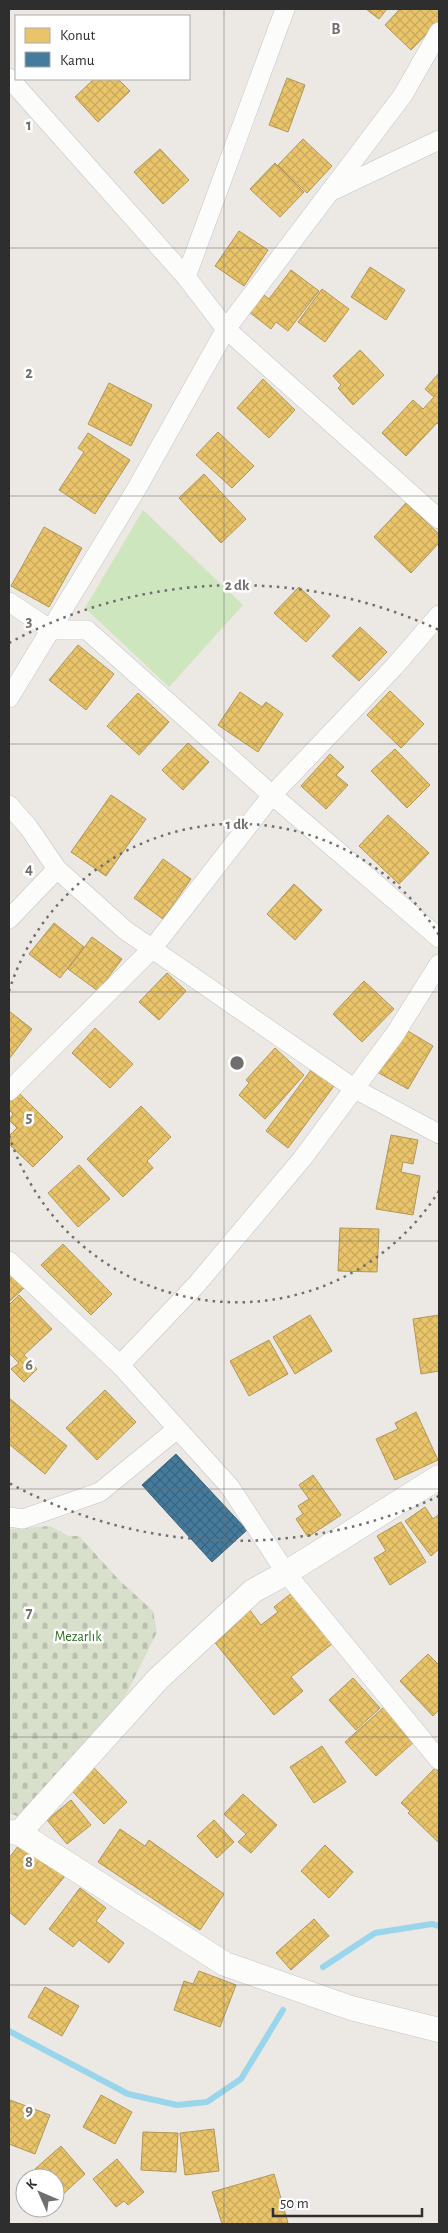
<svg xmlns="http://www.w3.org/2000/svg" width="448" height="2233" font-family="'Alegreya Sans',sans-serif">
<style>
.green{fill:#cee6be}
.cemetery{fill:url(#cemetery-stones)}
.homes{fill:url(#homes-cross-hatch);stroke:#b19758}
.public{fill:url(#public-cross-hatch);stroke:#3e647c}
.lines{fill:none;stroke-linecap:round;stroke-linejoin:round}
.stream{stroke:#99d6ec;stroke-width:6}
.minor-casing{stroke:#c5c4c5;stroke-width:20}
.tertiary-casing{stroke:#c5c4c5;stroke-width:25}
.minor{stroke:#fcfcfb;stroke-width:19}
.tertiary{stroke:#fcfcfb;stroke-width:24}
.grid{fill:none;stroke:#706f6e;stroke-width:1;stroke-opacity:0.55}
.ring{fill:none;stroke:#706f6e;stroke-width:2.5;stroke-dasharray:2.5 5}
.labels{text-anchor:middle;stroke-width:5;stroke-linejoin:round;paint-order:stroke}
.park-label{font-size:14px;fill:#2c6e1b;stroke:#fff}
.grid-label{font-size:16px;text-anchor:middle;font-weight:bold;fill:#706f6e;stroke:#fff;stroke-width:5;stroke-linejoin:round;paint-order:stroke}
.centre{fill:#706f6e;stroke:#fff;stroke-width:2.5}
.ring-label{font-size:15px;text-anchor:middle;font-weight:bold;fill:#706f6e;stroke:#fff;stroke-width:5;stroke-linejoin:round;paint-order:stroke}
</style>
<defs>
<pattern id="cemetery-stones" width="16" height="16" patternUnits="userSpaceOnUse" patternTransform="scale(1.25)"><rect width="16" height="16" fill="#d8e0cc"/><path d="M2 7V4a2 2 0 0 1 4 0v3zM10 15v-3a2 2 0 0 1 4 0v3z" fill="#bac0b0"/></pattern>
<pattern id="homes-cross-hatch" width="8" height="8" patternUnits="userSpaceOnUse" patternTransform="scale(1.25)"><rect width="8" height="8" fill="#e9c46a"/><path d="M0 0l8 8M0 8l8-8" fill="none" stroke="#c8a95c"/></pattern>
<pattern id="public-cross-hatch" width="8" height="8" patternUnits="userSpaceOnUse" patternTransform="scale(1.25)"><rect width="8" height="8" fill="#457b9d"/><path d="M0 0l8 8M0 8l8-8" fill="none" stroke="#3a6580"/></pattern>
</defs>
<rect width="100%" height="100%" fill="#ece8e4"/>
<polygon class="green" points="143,510 243,605 169,687 85,608"/>
<polygon class="cemetery" points="50,1526 69,1536 79,1536 119,1580 153,1611 157,1632 127,1693 67,1772 17,1816 9,1813 9,1529"/>
<g class="homes">
<polygon points="366,9 387,9 379,19"/>
<polygon points="400,9 439,9 439,21 411,50 385,25"/>
<polygon points="287,78 305,85 288,132 269,125"/>
<polygon points="94,79 118,79 130,91 98,122 75,97"/>
<polygon points="303,139 332,166 307,193 278,165"/>
<polygon points="160,149 189,180 163,204 134,172"/>
<polygon points="275,163 304,192 280,217 250,189"/>
<polygon points="239,231 268,250 244,286 215,266"/>
<polygon points="370,267 405,290 386,320 351,297"/>
<polygon points="291,270 319,291 288,331 276,322 271,329 249,312 263,294 269,299"/>
<polygon points="322,289 349,309 325,342 298,322"/>
<polygon points="360,350 384,375 353,405 338,388 341,385 333,376"/>
<polygon points="439,373 439,425 437,423 406,456 382,433 413,400 423,409 434,397 425,389"/>
<polygon points="263,379 295,410 269,438 237,408"/>
<polygon points="109,383 152,405 131,446 88,424"/>
<polygon points="218,432 254,466 232,488 196,455"/>
<polygon points="88,433 130,460 95,514 59,490 84,452 78,448"/>
<polygon points="204,474 246,519 221,543 179,498"/>
<polygon points="406,503 439,534 439,543 411,573 374,537"/>
<polygon points="44,527 82,548 49,607 11,586"/>
<polygon points="299,587 330,616 306,642 274,613"/>
<polygon points="360,627 387,652 359,681 332,656"/>
<polygon points="78,645 114,674 86,710 49,680"/>
<polygon points="390,691 424,724 401,748 367,715"/>
<polygon points="240,692 262,707 266,702 283,714 258,752 218,725"/>
<polygon points="138,693 169,722 139,755 107,726"/>
<polygon points="188,743 209,762 183,790 162,770"/>
<polygon points="395,749 430,785 407,808 371,771"/>
<polygon points="330,754 344,767 336,775 348,785 326,809 301,786"/>
<polygon points="111,795 146,819 106,876 71,852"/>
<polygon points="388,815 429,853 399,884 359,846"/>
<polygon points="163,859 191,879 163,919 134,898"/>
<polygon points="294,884 322,910 295,940 267,914"/>
<polygon points="54,923 84,947 60,978 29,954"/>
<polygon points="92,937 122,959 98,991 68,969"/>
<polygon points="167,973 186,991 159,1020 139,1002"/>
<polygon points="364,981 394,1009 362,1042 333,1014"/>
<polygon points="9,1011 32,1029 9,1059"/>
<polygon points="95,1028 133,1064 110,1088 72,1053"/>
<polygon points="403,1028 433,1046 408,1089 377,1072"/>
<polygon points="275,1048 304,1075 265,1119 239,1095 249,1083 246,1080"/>
<polygon points="311,1070 334,1086 288,1148 266,1131"/>
<polygon points="17,1091 63,1137 33,1167 9,1144 9,1136 17,1128 9,1120 13,1114 9,1110 9,1099"/>
<polygon points="141,1106 171,1137 147,1161 153,1168 123,1197 87,1159"/>
<polygon points="391,1135 418,1140 413,1164 403,1162 401,1172 420,1176 413,1215 376,1209"/>
<polygon points="79,1165 110,1199 78,1227 48,1193"/>
<polygon points="340,1228 379,1229 377,1272 338,1271"/>
<polygon points="63,1244 112,1294 91,1315 41,1265"/>
<polygon points="9,1268 26,1286 9,1302"/>
<polygon points="19,1295 52,1329 24,1355 37,1369 24,1382 11,1369 19,1363 9,1353 9,1305"/>
<polygon points="310,1315 332,1351 295,1374 273,1337"/>
<polygon points="439,1315 439,1371 421,1374 413,1319"/>
<polygon points="269,1340 288,1374 249,1396 230,1361"/>
<polygon points="105,1390 136,1422 97,1460 66,1428"/>
<polygon points="9,1398 67,1446 45,1474 9,1444"/>
<polygon points="416,1412 438,1460 395,1480 376,1439 398,1429 395,1423"/>
<polygon points="313,1475 341,1515 308,1537 296,1519 303,1514 298,1506 309,1499 299,1485"/>
<polygon points="425,1507 433,1519 439,1514 439,1549 431,1556 405,1521"/>
<polygon points="401,1522 426,1562 390,1585 374,1558 386,1551 377,1536"/>
<polygon points="293,1592 333,1643 291,1677 303,1691 274,1715 212,1639 249,1609 261,1625 278,1612 274,1607"/>
<polygon points="428,1654 439,1665 439,1710 433,1716 400,1681"/>
<polygon points="353,1678 380,1708 356,1730 329,1700"/>
<polygon points="384,1707 415,1741 376,1776 345,1742"/>
<polygon points="322,1746 346,1782 314,1803 290,1767"/>
<polygon points="92,1766 127,1802 104,1824 69,1788"/>
<polygon points="435,1768 439,1772 439,1843 408,1813 410,1811 401,1803"/>
<polygon points="243,1794 277,1825 251,1853 238,1842 246,1834 224,1814"/>
<polygon points="71,1800 91,1825 67,1844 47,1820"/>
<polygon points="214,1820 234,1842 217,1858 197,1836"/>
<polygon points="120,1829 145,1846 149,1840 224,1894 200,1930 98,1862"/>
<polygon points="22,1841 65,1876 25,1925 9,1912 9,1858"/>
<polygon points="325,1845 353,1872 329,1898 301,1871"/>
<polygon points="80,1888 106,1908 96,1921 124,1943 109,1963 79,1940 73,1947 49,1929"/>
<polygon points="314,1919 329,1936 291,1970 276,1953"/>
<polygon points="199,1971 236,1985 220,2027 174,2010 184,1981 193,1984"/>
<polygon points="45,1987 79,2006 62,2036 28,2017"/>
<polygon points="101,2095 132,2112 115,2144 83,2127"/>
<polygon points="10,2100 50,2115 35,2154 9,2144"/>
<polygon points="214,2129 219,2171 185,2175 180,2133"/>
<polygon points="143,2132 178,2133 176,2172 141,2170"/>
<polygon points="61,2146 85,2174 60,2197 55,2191 55,2178 44,2178 35,2169"/>
<polygon points="117,2159 144,2192 128,2205 124,2201 116,2207 93,2179"/>
<polygon points="274,2174 288,2223 222,2224 212,2192"/>
</g>
<polygon class="public" points="176,1454 247,1530 212,1562 142,1485"/>
<g class="lines">
<g class="stream">
<polyline points="323,1967 375,1933 432,1924 439,1926"/>
<polyline points="9,2031 128,2094 177,2105 207,2102 241,2079 283,2010"/>
</g>
<g class="minor-casing">
<g id="minor">
<polyline points="9,78 186,277 226,329 439,519"/>
<polyline points="334,190 439,140"/>
<polyline points="186,277 285,9"/>
<polyline points="9,602 51,630 87,630 272,795 439,938"/>
<polyline points="9,698 137,488 226,329 403,95 439,32"/>
<polyline points="9,805 29,828 57,869 125,930 355,1089 439,1134"/>
<polyline points="9,919 57,869"/>
<polyline points="9,1091 152,949 272,795 394,667 439,615"/>
<polyline points="9,1261 120,1365 230,1487 286,1573 439,1760"/>
<polyline points="120,1365 197,1284 302,1159 395,1034 439,964"/>
<polyline points="9,1517 23,1519 100,1492 177,1429"/>
</g>
</g>
<g class="tertiary-casing">
<g id="tertiary">
<polyline points="9,1832 19,1833 225,1964 351,2008 439,2030"/>
<polyline points="19,1833 158,1679 253,1591 286,1573 439,1477"/>
</g>
</g>
<use href="#minor" class="minor"/>
<use href="#tertiary" class="tertiary"/>
</g>
<path class="grid" d="M224 9V2224M9 248H439M9 496H439M9 744H439M9 992H439M9 1241H439M9 1489H439M9 1737H439M9 1985H439"/>
<g class="ring">
<path d="M439 1191A239 239 0 0 1 9 1135M9 991A239 239 0 0 1 439 935"/>
<path d="M439 1496A478 478 0 0 1 9 1483M9 643A478 478 0 0 1 439 630"/>
</g>
<g class="labels">
<g class="park-label">
<text x="78" y="1641">Mezarlık</text>
</g>
</g>
<g class="grid-label">
<text x="336" y="34">B</text>
<text x="29" y="130">1</text>
<text x="29" y="378">2</text>
<text x="29" y="626">3</text>
<text x="29" y="874">4</text>
<text x="29" y="1122">5</text>
<text x="29" y="1370">6</text>
<text x="29" y="1618">7</text>
<text x="29" y="1867">8</text>
<text x="29" y="2115">9</text>
</g>
<circle cx="237" cy="1063" r="8" class="centre"/>
<g class="ring-label">
<text x="237" y="590">2 dk</text>
<text x="237" y="829">1 dk</text>
</g>
<rect width="448" height="2233" fill="none" stroke="#2e2e2e" stroke-width="20"/>
<rect x="15" y="15" width="175" height="65" fill="#ffffff" stroke="#ababab"/>
<rect x="25" y="28" width="25" height="15" fill="#e9c46a" stroke="#ababab"/>
<text x="60" y="40" font-size="15" fill="#2e2e2e">Konut</text>
<rect x="25" y="52" width="25" height="15" fill="#457b9d" stroke="#ababab"/>
<text x="60" y="65" font-size="15" fill="#2e2e2e">Kamu</text>
<g transform="translate(40 2193) rotate(315)"><circle r="24" fill="#ffffff" stroke="#ababab"/>
<path d="M0-4L9 19L0 12L-9 19Z" fill="#706f6e"/>
<text y="-8" font-size="14" font-weight="bold" text-anchor="middle" fill="#2e2e2e">K</text>
</g>
<path d="M273 2208v8h149v-8" fill="none" stroke="#2e2e2e" stroke-width="2.5"/>
<text x="280" y="2208" font-size="15" fill="#2e2e2e" stroke="#ffffff" stroke-width="4" paint-order="stroke">50 m</text>
</svg>
